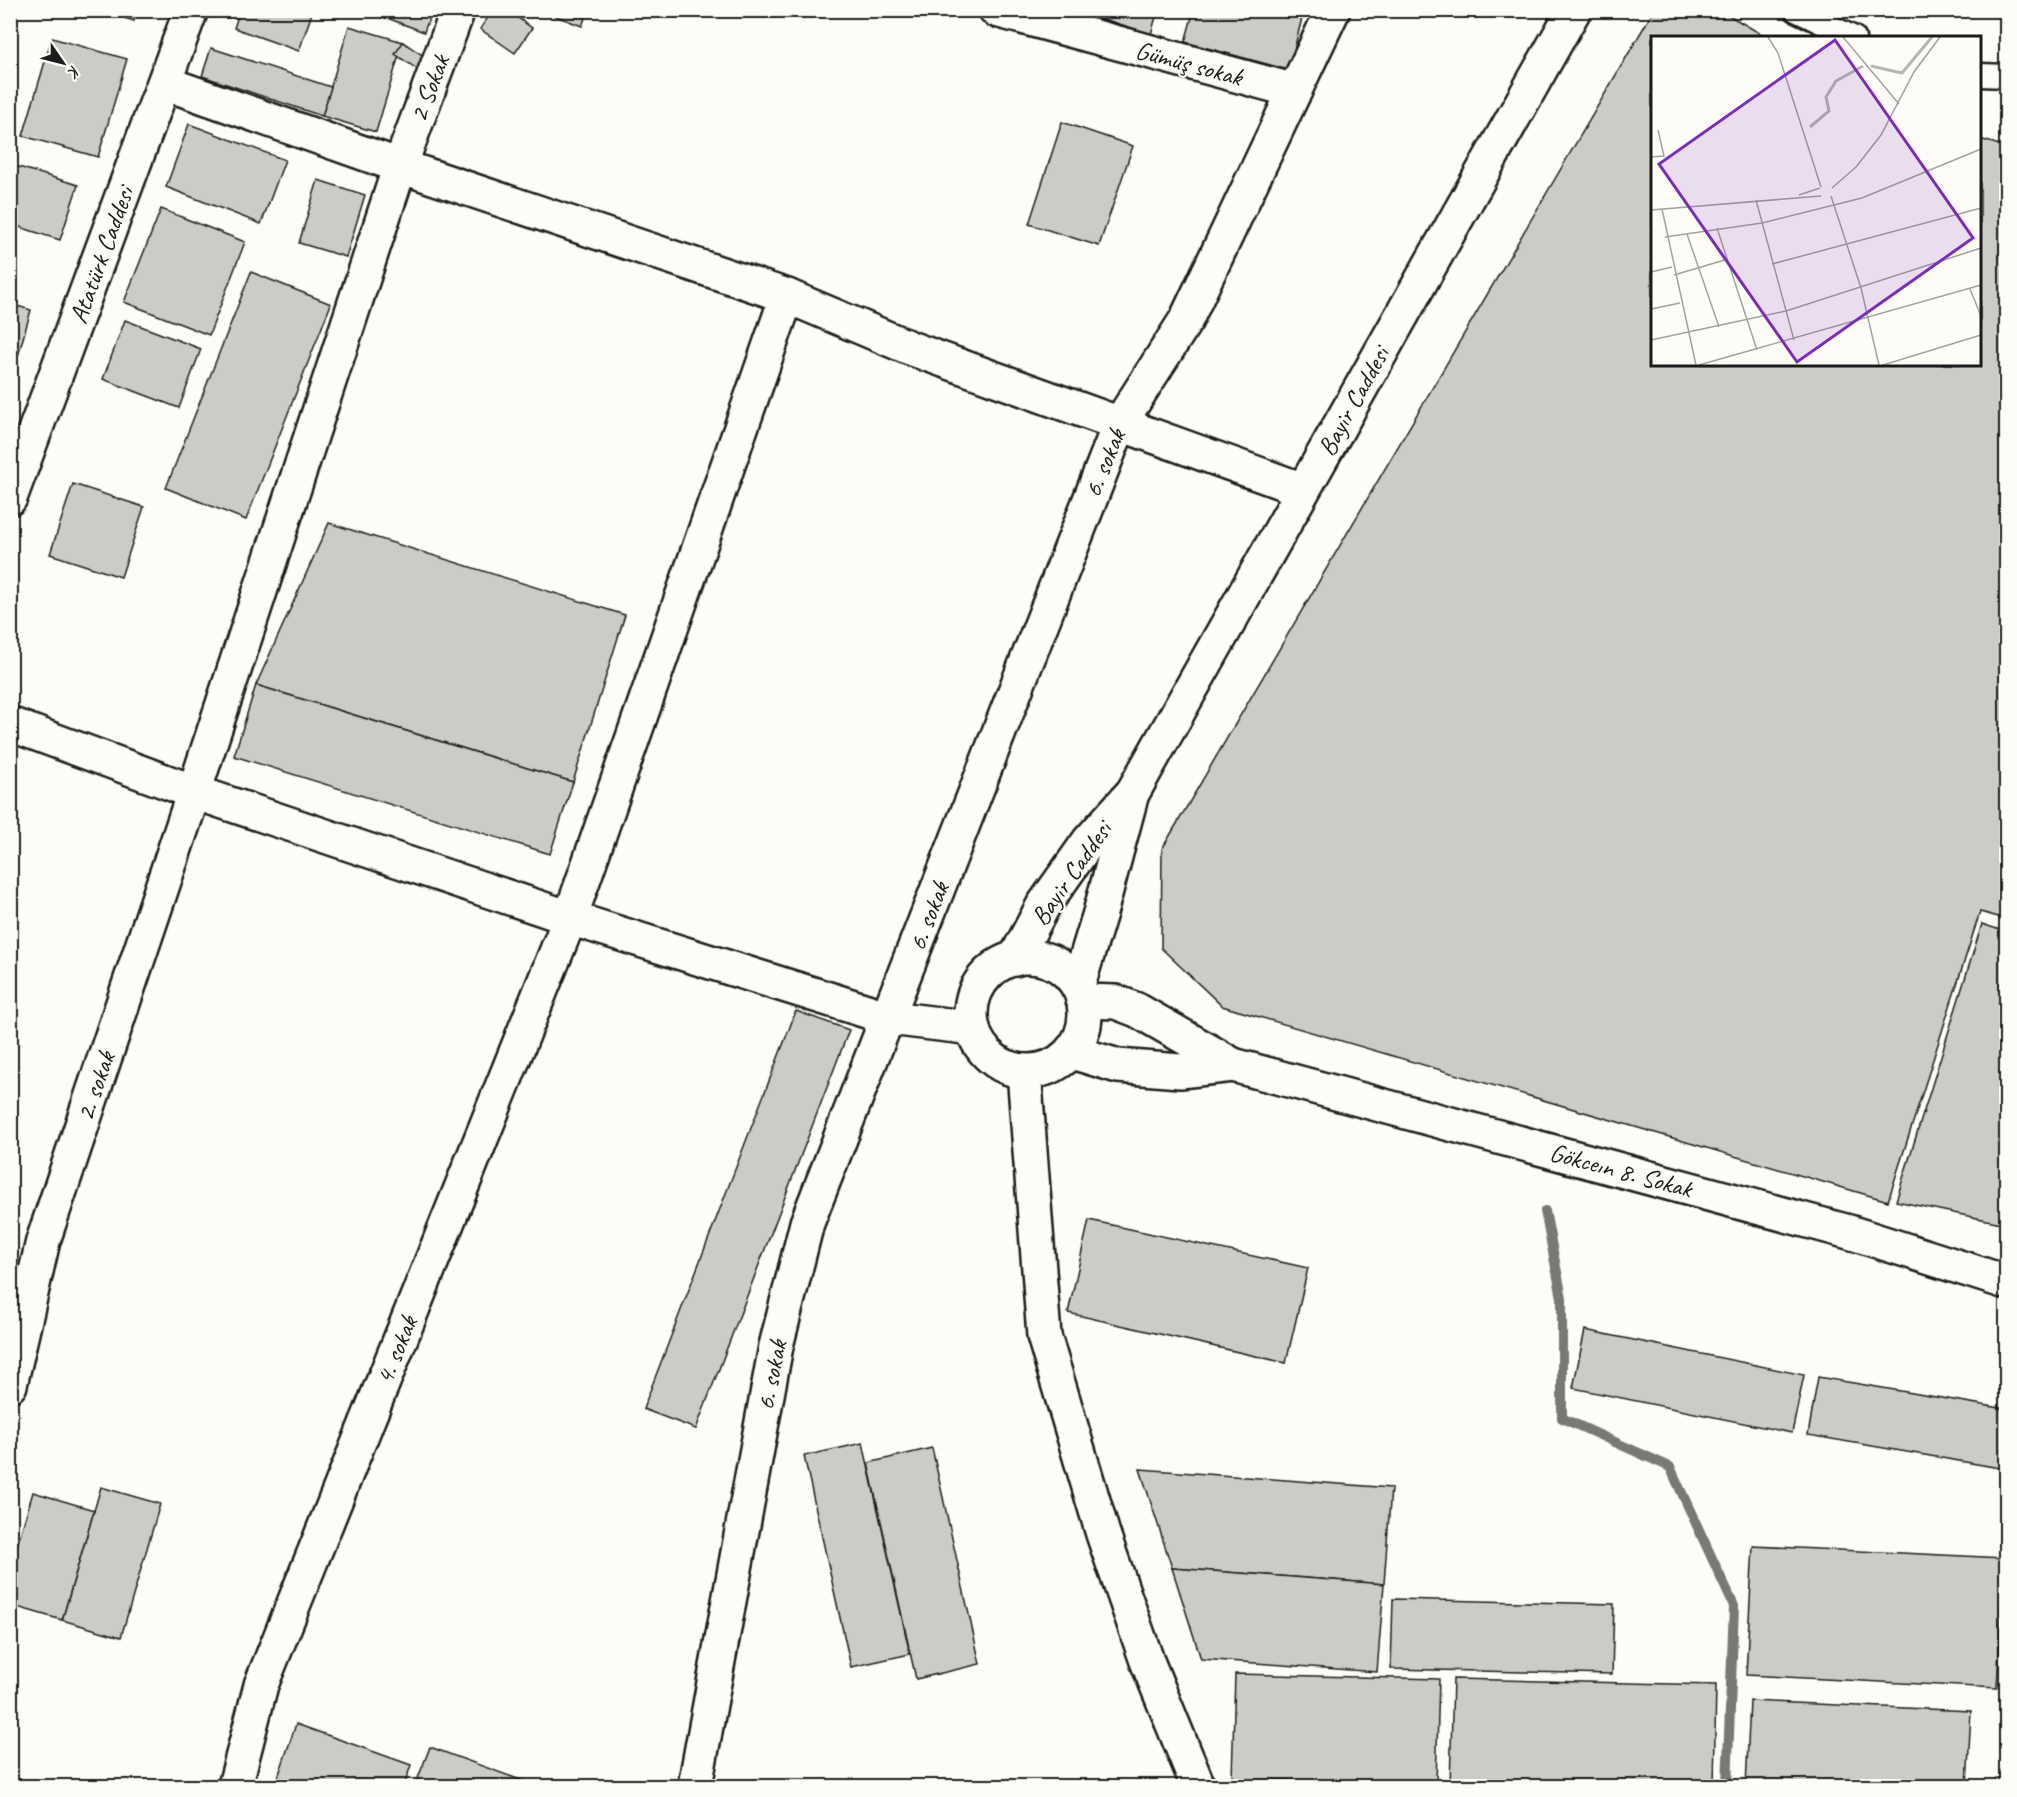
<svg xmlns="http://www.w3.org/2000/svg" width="2017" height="1797" font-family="Caveat,sans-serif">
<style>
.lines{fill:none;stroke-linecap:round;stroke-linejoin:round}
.stream{stroke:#797876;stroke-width:10}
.building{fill:#cccbc8;stroke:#1c1c1c;stroke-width:1.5}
.service-casing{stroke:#1c1c1c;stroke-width:27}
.minor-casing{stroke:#1c1c1c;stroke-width:38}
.tertiary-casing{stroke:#1c1c1c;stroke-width:38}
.service{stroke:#fdfcf7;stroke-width:22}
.minor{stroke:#fdfcf7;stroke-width:33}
.tertiary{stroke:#fdfcf7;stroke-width:33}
.labels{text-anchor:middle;stroke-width:4.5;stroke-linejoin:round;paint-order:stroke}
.street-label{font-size:26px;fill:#1c1c1c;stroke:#fdfcf7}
.inset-river{fill:none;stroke:#b7b6b2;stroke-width:3}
.inset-road{fill:none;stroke:#a3a29f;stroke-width:1.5}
.view{fill:#7b2cbf;fill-opacity:0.15;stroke:#7b2cbf;stroke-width:3}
.inset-edge{fill:none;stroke:#1c1c1c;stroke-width:3}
</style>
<rect width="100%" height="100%" fill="#fdfcf7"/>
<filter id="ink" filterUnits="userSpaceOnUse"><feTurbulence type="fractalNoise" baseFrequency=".0167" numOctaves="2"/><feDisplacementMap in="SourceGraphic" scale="12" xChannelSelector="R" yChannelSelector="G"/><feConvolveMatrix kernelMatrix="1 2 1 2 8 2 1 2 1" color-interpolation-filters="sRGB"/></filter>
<g filter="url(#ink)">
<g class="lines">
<polyline class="stream" points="1545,1211 1562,1298 1562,1418 1670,1467 1734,1606 1727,1786"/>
</g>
<g class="building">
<polygon points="99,10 137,10 134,21"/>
<polygon points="240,10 313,10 299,51 234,28"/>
<polygon points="366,10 432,10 424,32"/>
<polygon points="493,10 507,10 532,28 515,53 480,29"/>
<polygon points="540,10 588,10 582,26"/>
<polygon points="1075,10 1158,10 1151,34"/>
<polygon points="1194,10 1304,10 1289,70 1185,42"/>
<polygon points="1654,10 1720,10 1768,38 1652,38 1652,364 1980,364 1980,139 2006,147 2006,919 1980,912 1888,1201 1222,1006 1161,948 1162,849"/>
<polygon points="349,26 403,42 376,132 322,116"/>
<polygon points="52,38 127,59 98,157 23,136"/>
<polygon points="403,42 425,57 417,69 395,54"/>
<polygon points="211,48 331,87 322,116 202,76"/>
<polygon points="1062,122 1133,146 1099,246 1029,224"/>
<polygon points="189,124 285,160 261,224 166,187"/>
<polygon points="12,165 78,185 60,240 10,224"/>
<polygon points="318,180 365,195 346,257 299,243"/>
<polygon points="161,209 245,242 209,335 124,302"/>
<polygon points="251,272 331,304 246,520 166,488"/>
<polygon points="10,304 31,310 18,356 10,354"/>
<polygon points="125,320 201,349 179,408 103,379"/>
<polygon points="73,484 144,507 121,577 50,554"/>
<polygon points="329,523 625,615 573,782 256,685"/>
<polygon points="256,685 573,782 550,854 234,756"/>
<polygon points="1982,924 2006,932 2006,1224 1896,1201"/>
<polygon points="796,1011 849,1030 696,1429 643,1409"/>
<polygon points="1089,1220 1308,1268 1286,1363 1068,1313"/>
<polygon points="1585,1330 1804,1375 1792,1433 1573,1388"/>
<polygon points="1818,1377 2006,1409 2006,1469 1808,1435"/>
<polygon points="863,1443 910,1654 851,1667 804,1456"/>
<polygon points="932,1448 980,1664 916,1679 868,1463"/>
<polygon points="1140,1469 1391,1488 1384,1584 1172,1568"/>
<polygon points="101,1487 160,1504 121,1637 62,1620"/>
<polygon points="33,1492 94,1510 62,1620 10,1605 10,1569"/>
<polygon points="1753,1546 2004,1558 1997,1688 1746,1675"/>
<polygon points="1172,1568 1384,1584 1377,1672 1201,1659"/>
<polygon points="1393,1599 1614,1604 1612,1674 1391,1669"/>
<polygon points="1235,1674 1439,1679 1436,1784 1232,1779"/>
<polygon points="1453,1679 1716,1685 1714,1786 1450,1786"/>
<polygon points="1750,1701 1971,1711 1967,1786 1746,1786"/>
<polygon points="296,1724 411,1765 404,1786 275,1786"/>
<polygon points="430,1747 537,1786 415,1786"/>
</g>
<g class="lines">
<g class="service-casing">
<g id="service">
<polyline points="1796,10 1854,38"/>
<polyline points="1980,75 2006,76"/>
</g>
</g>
<g class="minor-casing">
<g id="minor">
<polyline points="996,10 1295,91"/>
<polyline points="165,83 400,166 787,296 910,348 1303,490"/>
<polyline points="10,724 194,792 570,918 889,1018 973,1028"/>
<circle cx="1028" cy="1014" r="57"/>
<polyline points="1015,959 1043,906 1089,841 1133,792 1574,10"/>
<polyline points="1078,985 1100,913 1131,797"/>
<polyline points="1084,1001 1116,1002 1137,1010 1233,1065 1849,1232 2006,1282"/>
<polyline points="1072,1052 1118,1066 1180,1071 1233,1065"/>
<polyline points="1024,1071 1044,1336 1103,1534 1147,1661 1198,1786"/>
<polyline points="10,1385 43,1241 194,792 400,166 458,10"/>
<polyline points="235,1786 261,1685 570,918 787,296"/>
<polyline points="695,1786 776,1346 807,1223 1120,423 1186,320 1333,10"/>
</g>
</g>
<g class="tertiary-casing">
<polyline id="tertiary" points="10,498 191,10"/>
</g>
<use href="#service" class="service"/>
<use href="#minor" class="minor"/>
<use href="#tertiary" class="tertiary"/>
</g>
</g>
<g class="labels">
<g class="street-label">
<text transform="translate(1189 63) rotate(15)" y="9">Gümüş sokak</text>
<text transform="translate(429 88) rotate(-69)" y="9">2 Sokak</text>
<text transform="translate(101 255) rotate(-70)" y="9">Atatürk Caddesi</text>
<text transform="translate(1353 401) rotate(-61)" y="9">Bayir Caddesi</text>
<text transform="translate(1104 463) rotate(-68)" y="9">6. sokak</text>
<text transform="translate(1071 873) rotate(-55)" y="9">Bayir Caddesi</text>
<text transform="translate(928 916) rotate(-69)" y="9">6. sokak</text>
<text transform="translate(95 1086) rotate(-71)" y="9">2. sokak</text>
<text transform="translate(1621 1170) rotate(15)" y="9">Gökceın 8. Sokak</text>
<text transform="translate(396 1350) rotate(-68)" y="9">4. sokak</text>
<text transform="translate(771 1375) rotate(-79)" y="9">6. sokak</text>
</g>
</g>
<g transform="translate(1651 36)">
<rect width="330" height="330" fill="#fdfcf7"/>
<path class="inset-river" d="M220 30 251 37 281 1M159 91 178 75 175 61 185 45 212 30"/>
<path class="inset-road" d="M117 1 127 17 170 151M192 1 248 68M0 121 13 120 7 94M181 152 205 131 230 99 263 36 289 1M148 159 169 152M180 160 210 252 228 329M105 164 143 304M11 173 45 329M0 174 170 160M66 192 106 314M36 198 68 291M14 201 111 187 211 162 330 113M121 228 330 172M0 236 21 231M23 239 77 223M319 253 330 280M0 273 29 267M0 304 135 275 330 212M48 329 330 249M232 329 330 299"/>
<path class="view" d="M184 4 322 202 146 326 8 128Z"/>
<rect width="330" height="330" class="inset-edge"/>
</g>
<rect width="2017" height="1797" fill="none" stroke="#fdfcf7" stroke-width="36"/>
<rect x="18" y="18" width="1981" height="1761" fill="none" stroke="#1c1c1c" stroke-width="2" filter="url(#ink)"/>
<g transform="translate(63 63) rotate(125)" stroke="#fdfcf7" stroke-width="4.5" paint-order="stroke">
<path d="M0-4.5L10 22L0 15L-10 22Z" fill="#1c1c1c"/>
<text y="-9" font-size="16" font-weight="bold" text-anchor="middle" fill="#1c1c1c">K</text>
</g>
</svg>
